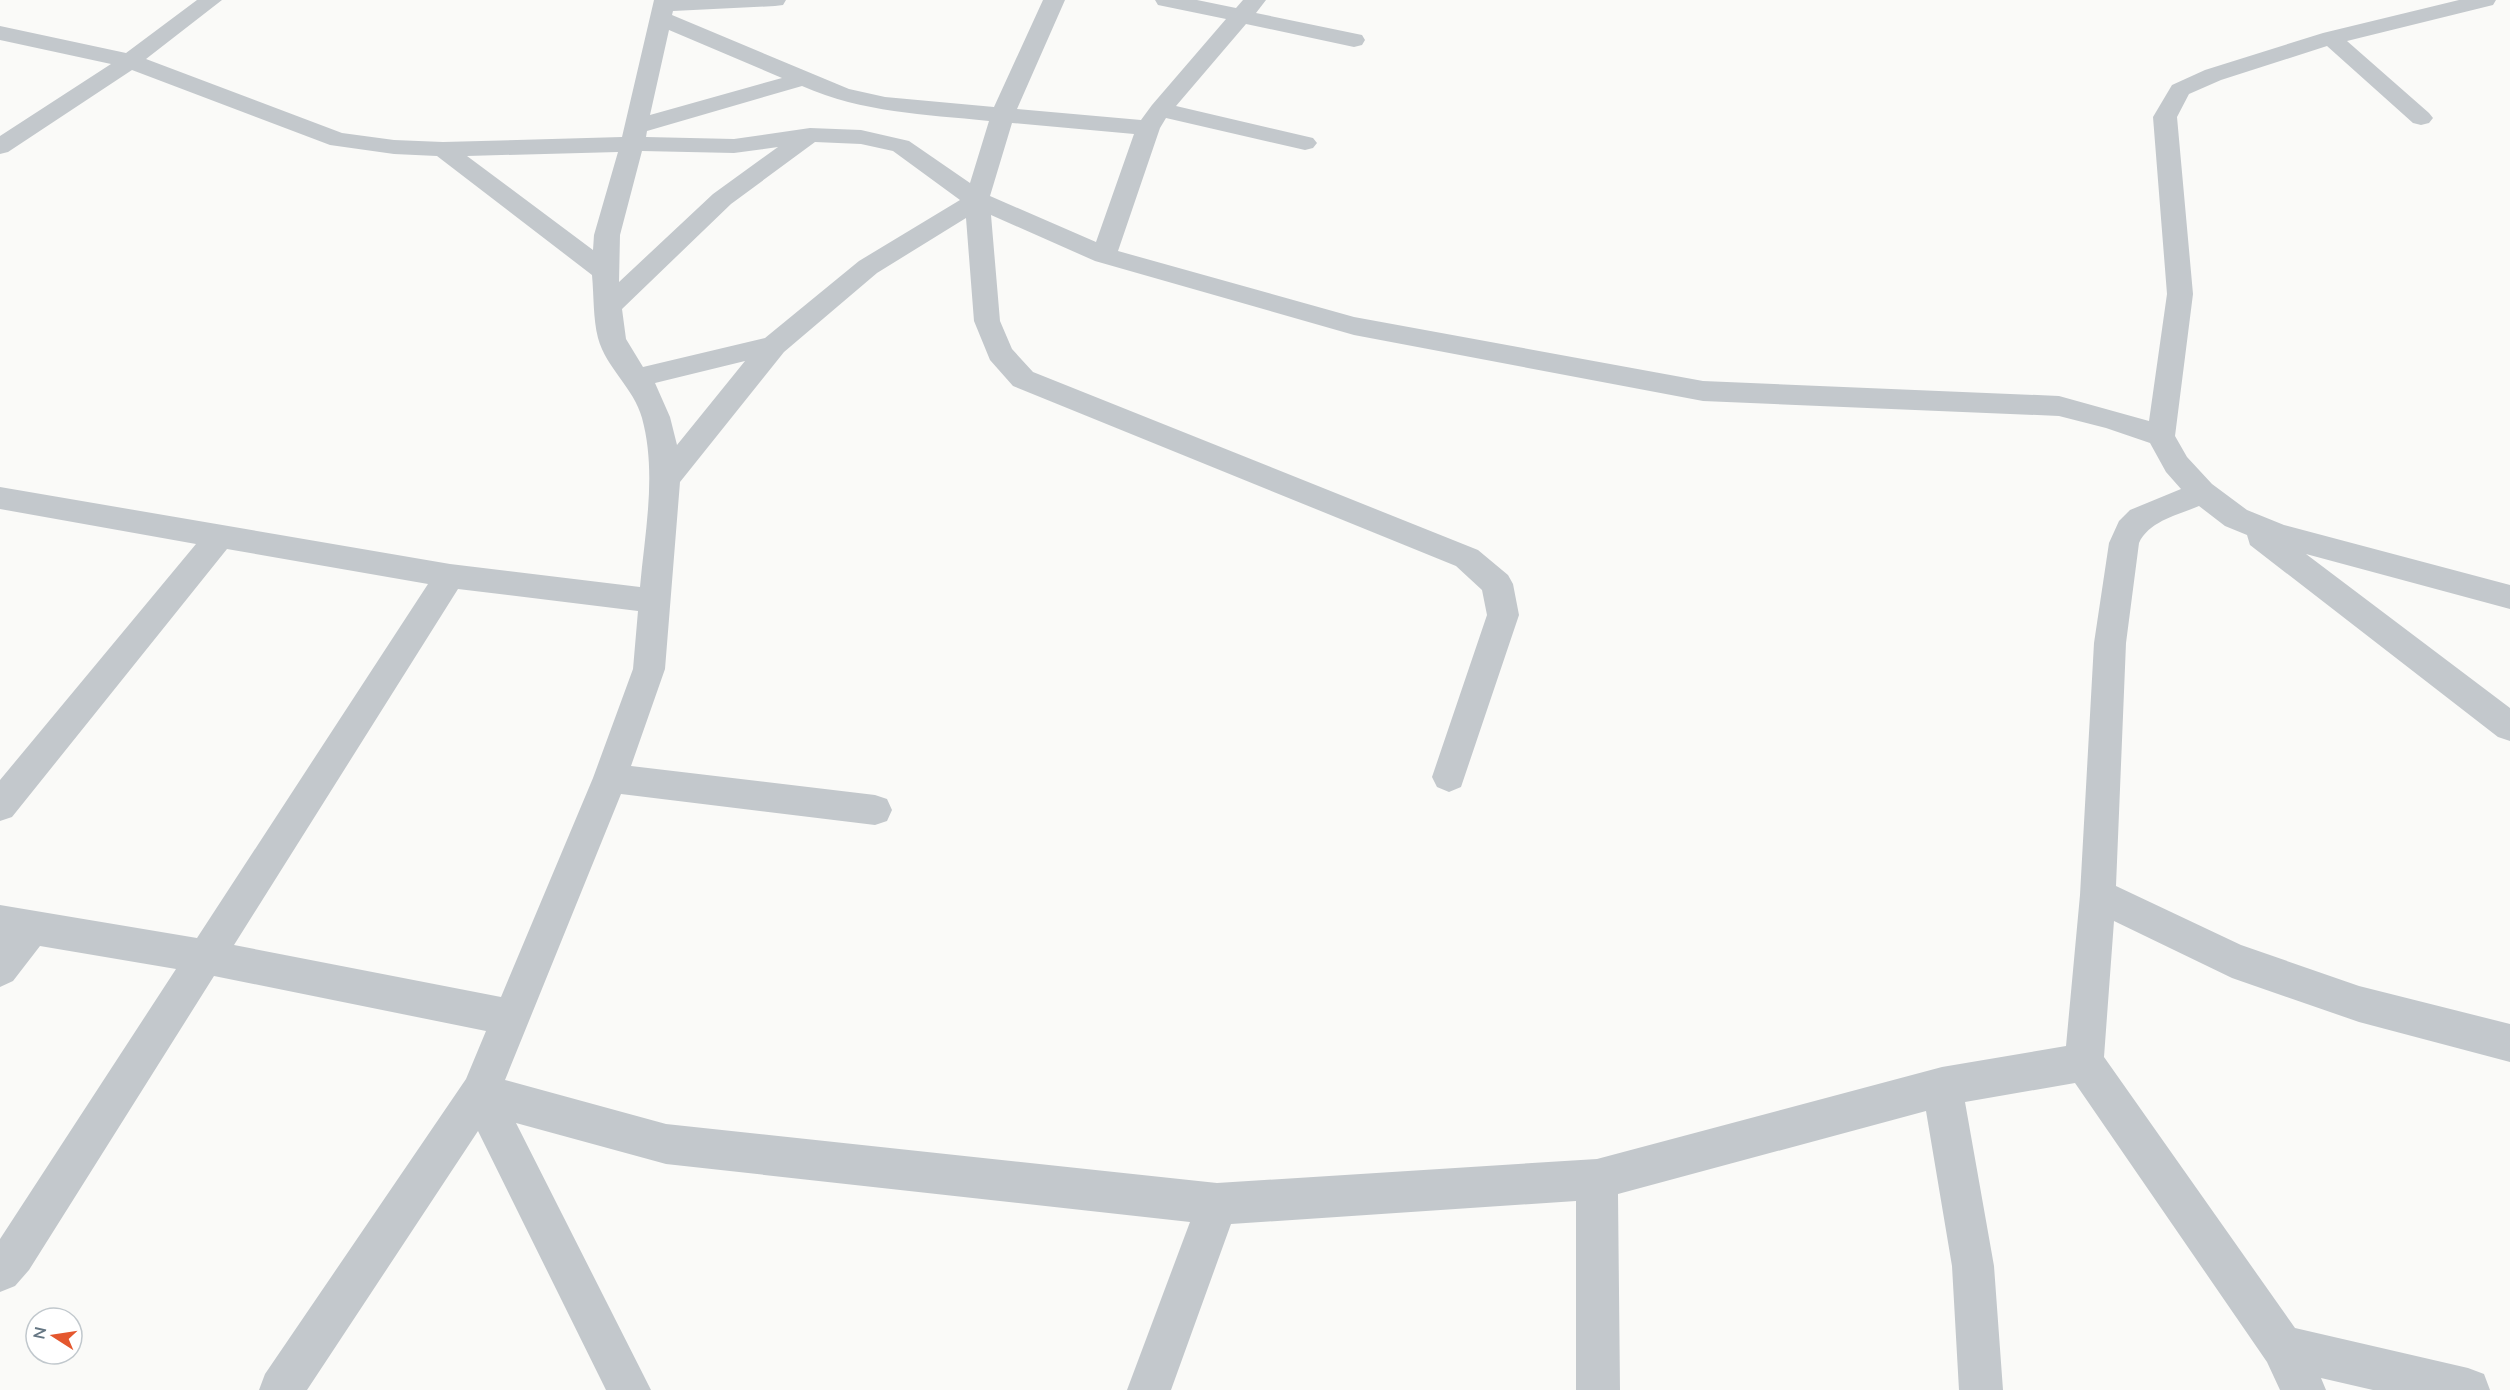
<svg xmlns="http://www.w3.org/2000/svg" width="2510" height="1390" font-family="Mulish,sans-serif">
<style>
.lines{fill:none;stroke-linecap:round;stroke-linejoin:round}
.minor{fill:#c3c8cc;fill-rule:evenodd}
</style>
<rect width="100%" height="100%" fill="#fafaf8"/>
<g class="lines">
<path class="minor" d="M197 0H222L146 59 342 133 394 140 443 142 622 137 654 0H786L783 5 775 6 673 11 672 15 849 89 885 97 994 107 1043 0H1065L1017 109 1141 120 1152 105 1226 19 1158 5 1155 0H1197L1236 8 1243 0H1266L1256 13 1362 35 1365 40 1362 45 1354 47 1246 24 1176 106 1313 138 1317 143 1313 148 1305 150 1166 118 1160 128 1118 251 1354 317 1703 381 2059 396 2149 421 2167 294 2153 117 2172 85 2205 70 2323 33 2459 0H2496L2493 5 2347 41 2429 113 2433 118 2429 123 2421 125 2413 123 2327 46 2221 80 2189 94 2177 117 2193 294 2175 436 2187 457 2212 484 2247 510 2284 525 2510 585V609L2306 554 2510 708V741L2498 737 2250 545 2247 535 2225 526 2199 506C2178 515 2149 521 2139 543L2126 643 2116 886 2241 945 2359 986 2510 1024V1062L2359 1022 2232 978 2114 921 2104 1057 2295 1328 2468 1368 2484 1374 2490 1390H2373L2321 1378 2326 1390H2280L2267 1362 2075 1083 1965 1102 1994 1266 2003 1390H1959L1952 1266 1926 1111 1618 1194 1620 1390H1576V1201L1231 1224 1171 1390H1127L1190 1222 666 1164 516 1123 651 1390H606L478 1131 307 1390H259L265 1374 466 1079 486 1031 214 976 29 1270 15 1286 0 1292V1239L176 969 40 946 13 981 0 987V905L197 938 428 584 227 549 12 817 0 821V780L196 544 0 509V487L450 564 640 587C645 531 657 473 642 418 634 388 606 368 598 338 593 318 594 297 592 275L437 156 394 154 330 145 132 70 8 152 0 154V136L111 64 0 40V26L126 53ZM669 30 782 78 650 115ZM802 86C864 113 923 114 989 121L970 183 909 141 861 130 810 128 734 139 646 137 647 131ZM1012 123 1134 134 1096 242 990 196ZM815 142 861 144 893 151 960 200 859 261 765 338 643 367 626 339 622 309 731 204ZM778 147 713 194 619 282 620 235 642 151 734 153ZM618 152 594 235 593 250 467 156ZM991 215 1095 261 1354 335 1703 401 2059 416 2106 428 2150 443 2166 472 2181 489 2130 510 2119 521 2109 543 2094 643 2080 895 2066 1046 1942 1067 1597 1159 1217 1183 666 1124 505 1080 621 794 875 825 887 821 892 810 887 799 875 795 631 766 665 669 680 482 784 352 877 273 966 218 974 321 990 360 1013 386 1456 566 1482 590 1487 615 1432 777 1437 787 1449 792 1461 787 1519 615 1513 584 1508 575 1478 550 1033 372 1012 349 1000 321ZM745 361 677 445 670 417 655 383ZM458 589 638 611 633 669 593 778 501 997 234 945Z"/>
</g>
<g transform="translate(54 1336) rotate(282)"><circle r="28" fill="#ffffff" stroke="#c1c8cd" stroke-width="1.5"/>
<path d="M0-4.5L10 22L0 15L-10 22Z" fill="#e4572e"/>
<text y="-9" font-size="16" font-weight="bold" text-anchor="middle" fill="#657683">N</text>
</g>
</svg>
